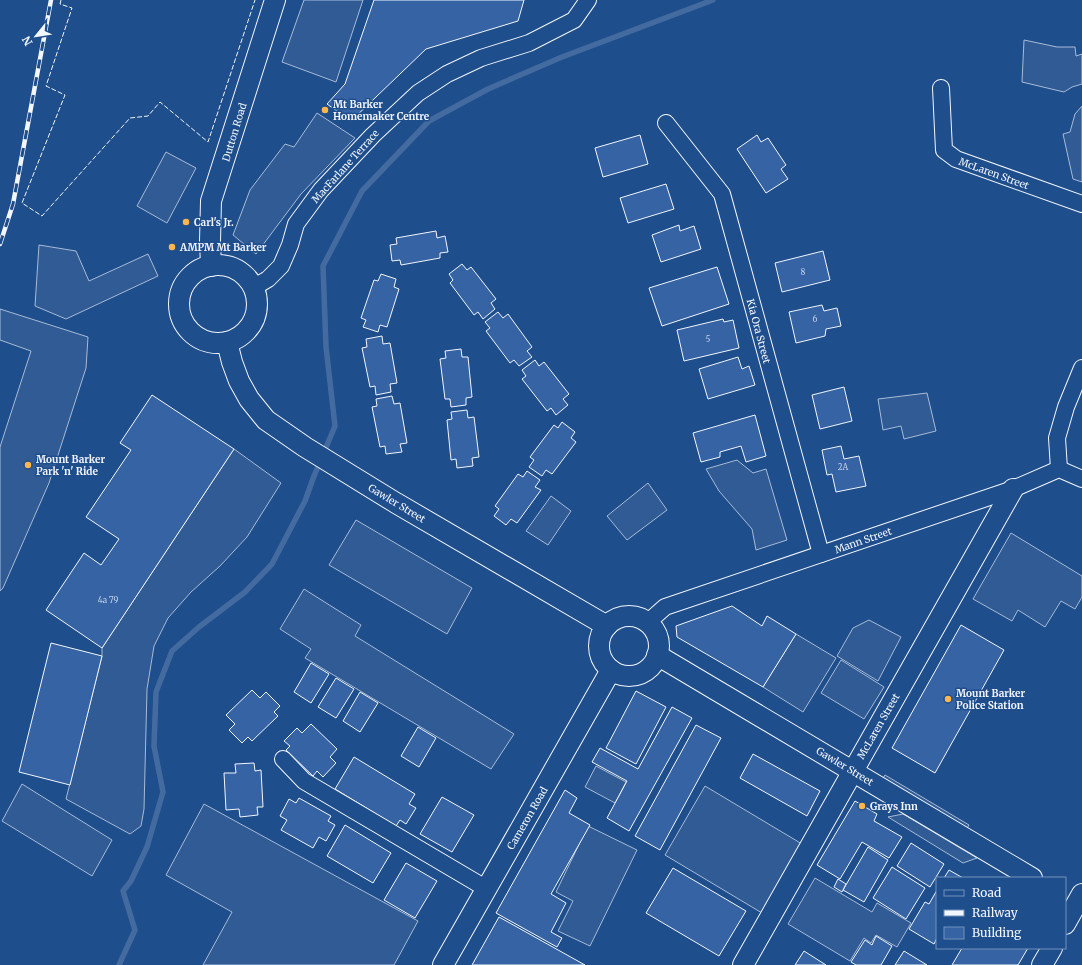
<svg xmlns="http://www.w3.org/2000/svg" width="1082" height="965" font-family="Merriweather,serif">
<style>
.built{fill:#305b95;stroke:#a8bbd7}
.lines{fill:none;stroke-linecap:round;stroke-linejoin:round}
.stream{stroke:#446ba0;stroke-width:5.5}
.building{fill:#3563a3;stroke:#f2f6ff}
.minor-casing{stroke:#f2f6ff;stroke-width:18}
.tertiary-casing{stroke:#f2f6ff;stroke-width:22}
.minor{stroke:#1f4e8c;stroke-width:16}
.tertiary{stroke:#1f4e8c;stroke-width:20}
.rail-casing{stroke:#f2f6ff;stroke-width:4.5}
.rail{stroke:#1f4e8c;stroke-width:3;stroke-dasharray:9;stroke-linecap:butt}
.fence{stroke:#f2f6ff;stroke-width:1;stroke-dasharray:5 2;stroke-linecap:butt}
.poi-dot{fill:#ffb74d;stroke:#1f4e8c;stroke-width:1.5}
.labels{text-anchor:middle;stroke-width:3;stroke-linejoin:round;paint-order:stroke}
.number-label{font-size:8px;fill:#c3d1e8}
.poi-label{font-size:10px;font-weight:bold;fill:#f2f6ff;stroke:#1f4e8c;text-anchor:start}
.street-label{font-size:10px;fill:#f2f6ff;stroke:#1f4e8c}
</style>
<rect width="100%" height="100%" fill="#1f4e8c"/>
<g class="built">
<polygon points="304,0 363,0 336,82 282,62"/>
<polygon points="1024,40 1057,47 1075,47 1076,56 1082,54 1082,84 1072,87 1064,92 1022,82"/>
<polygon points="1082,106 1082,182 1073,179 1063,134 1070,132 1075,114"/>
<polygon points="317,113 355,138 301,194 256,254 233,235 250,190 285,144 294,147"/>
<polygon points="166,152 196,168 167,223 137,206"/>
<polygon points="39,245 76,251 89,281 148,254 158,276 66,319 35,306"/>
<polygon points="0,309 88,337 86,368 49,483 3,588 0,591 0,447 31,351 0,340"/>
<polygon points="927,393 936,431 904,439 901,426 883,430 878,399"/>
<polygon points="234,449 281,483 247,537 220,566 191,592 168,618 154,646 147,689 144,809 141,826 130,834 66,799 102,656 102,648"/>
<polygon points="737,460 753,473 766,469 787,540 756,550 752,529 719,491 706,469"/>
<polygon points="648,483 667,510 627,540 607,516"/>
<polygon points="551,496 571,511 548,545 526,531"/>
<polygon points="356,520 472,588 447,634 329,565"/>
<polygon points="1011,533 1082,576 1082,597 1075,609 1061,601 1045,627 1018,610 1012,621 973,599"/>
<polygon points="304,589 361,625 355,636 514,734 491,769 305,658 311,649 280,629"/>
<polygon points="869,620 901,637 878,681 837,656 853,628"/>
<polygon points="796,634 836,658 803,712 763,687"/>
<polygon points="841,660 884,687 864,719 821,693"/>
<polygon points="596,766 626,782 615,803 585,787"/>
<polygon points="885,775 969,825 966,830 882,780"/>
<polygon points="22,784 112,840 92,876 2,821"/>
<polygon points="705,786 802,844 762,913 665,855"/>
<polygon points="204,804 418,921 394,965 203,965 232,912 166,875"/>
<polygon points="903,814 977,858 963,863 888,817"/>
<polygon points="588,826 637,850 590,946 558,931 573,901 556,892"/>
<polygon points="815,878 872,912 877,903 911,923 897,947 876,935 871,943 864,938 850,961 788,924"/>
</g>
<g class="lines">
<polyline class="stream" points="119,965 135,930 123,891 131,881 147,847 163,792 154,746 156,692 172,651 199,627 245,592 272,564 305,501 314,476 335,426 326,347 323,266 362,191 429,121 488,89 562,57 713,0"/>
</g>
<g class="building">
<polygon points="374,0 524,0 518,21 426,49 351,121 327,104 345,84"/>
<polygon points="640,135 648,164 603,177 595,148"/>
<polygon points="757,135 761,142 768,138 786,165 781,169 788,179 766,193 737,149"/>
<polygon points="666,184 674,209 628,223 620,198"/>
<polygon points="679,225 680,231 694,226 701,249 661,262 652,235"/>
<polygon points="436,231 437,238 445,236 448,252 440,253 440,258 401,265 400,260 392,261 390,245 397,244 396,238"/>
<polygon points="823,251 830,280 782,292 775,263"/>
<polygon points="462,264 467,270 471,267 496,299 491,303 495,309 483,319 478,312 474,315 450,283 453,280 449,274"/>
<polygon points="717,267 729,304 662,326 649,288"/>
<polygon points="381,274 396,279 394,287 399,289 387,327 380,325 378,332 363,327 366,320 361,318 374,280 378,281"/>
<polygon points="822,305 824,311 837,308 841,326 826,329 825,336 796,343 789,312"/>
<polygon points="498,312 503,318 508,314 532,347 527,351 532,357 519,366 514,360 510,363 486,331 490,328 485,322"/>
<polygon points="723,319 724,322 733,320 739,348 684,361 677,330"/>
<polygon points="382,336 383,344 390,343 397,383 390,384 391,392 376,395 375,386 370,387 362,348 367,347 366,339"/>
<polygon points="461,349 462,357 468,357 472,397 466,398 466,405 451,407 450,399 445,399 440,359 446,358 445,351"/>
<polygon points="738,357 742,369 749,366 755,385 708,399 699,369"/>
<polygon points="535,360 539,366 544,362 569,394 563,399 568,405 556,415 551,408 547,411 522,379 526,376 522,370"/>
<polygon points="844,387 852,421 820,429 812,395"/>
<polygon points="152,395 234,449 102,648 46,610 84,553 101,565 119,539 86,517 131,450 120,443"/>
<polygon points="392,396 394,404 400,403 407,443 400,444 402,452 386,454 385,446 380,447 372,407 377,406 376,399"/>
<polygon points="467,410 468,418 474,417 479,457 472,458 473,466 457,468 456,459 451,460 447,420 452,419 451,412"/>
<polygon points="755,415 766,456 746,462 741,446 720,452 720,457 701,462 693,433"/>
<polygon points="562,422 575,432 571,438 576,442 552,474 546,470 542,476 529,467 534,460 530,457 554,425 558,428"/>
<polygon points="841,446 844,459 859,456 866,486 836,492 832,474 827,475 822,450"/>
<polygon points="527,471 540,480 535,487 541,490 517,523 511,519 506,525 494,516 499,509 495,506 518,474 523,477"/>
<polygon points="732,606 762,626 767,616 796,634 763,687 677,637 676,626"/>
<polygon points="961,625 1004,650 935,773 892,748"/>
<polygon points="51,643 102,656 70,785 19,772"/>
<polygon points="311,663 329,674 311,703 294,692"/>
<polygon points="336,678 354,689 336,718 318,707"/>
<polygon points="252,690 260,698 266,692 280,706 274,712 278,716 252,741 248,737 242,743 229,730 235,724 226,715"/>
<polygon points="636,691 666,707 636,764 606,748"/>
<polygon points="360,692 378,703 360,732 343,721"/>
<polygon points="672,707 692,718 629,831 607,818 627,781 592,762 600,748 638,769"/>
<polygon points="311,724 337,749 330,757 336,763 323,777 317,771 313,776 286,750 290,746 284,741 297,728 302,733"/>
<polygon points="696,725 721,738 660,850 635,836"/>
<polygon points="418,727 436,738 419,767 401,756"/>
<polygon points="753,754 820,791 807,816 740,778"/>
<polygon points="354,757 415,794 409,804 416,808 406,824 400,820 396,826 335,789"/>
<polygon points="254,763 255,771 261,770 263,807 257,807 258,815 240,817 239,809 226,810 224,773 236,773 235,764"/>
<polygon points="565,790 577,798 569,813 590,825 551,894 566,903 551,932 562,938 557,947 496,913"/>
<polygon points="442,797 474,815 452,852 420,834"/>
<polygon points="299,798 331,816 328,821 335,825 326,841 319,837 313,848 281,830 287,820 280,816 289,799 296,803"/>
<polygon points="855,801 877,814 874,821 902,837 889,858 862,842 840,879 817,865"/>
<polygon points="345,825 391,853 373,883 327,856"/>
<polygon points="911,843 944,864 930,887 897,866"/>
<polygon points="868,847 888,860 864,902 843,890"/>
<polygon points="406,863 437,881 415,918 384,900"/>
<polygon points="892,867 925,888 906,919 873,898"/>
<polygon points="673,868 746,911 719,956 646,913"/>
<polygon points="949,870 963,878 944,878"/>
<polygon points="838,879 846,884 842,892 834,887"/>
<polygon points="937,890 937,938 934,944 909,929 925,902 929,904"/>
<polygon points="499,917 585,965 472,965"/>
<polygon points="876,936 892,946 881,965 856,965 851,962 865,940 872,945"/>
<polygon points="962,948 1028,948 1018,965 952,965"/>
<polygon points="804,951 826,965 795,965"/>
<polygon points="904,951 927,965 895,965"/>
</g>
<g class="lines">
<g class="minor-casing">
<g id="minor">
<polyline points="941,88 944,150 956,159 1082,204"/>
<polyline points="666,123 722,194 821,554"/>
<polyline points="253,288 268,279 281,266 290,245 296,224 321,190 373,135 418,93 447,74 481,58 529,43 574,20 588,0"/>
<polyline points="1059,469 1057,438 1066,407 1082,368"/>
<polyline points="647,623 665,607 1013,489 1059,469 1082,479"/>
<polyline points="283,759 304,781 487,889"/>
</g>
</g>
<g class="tertiary-casing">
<g id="tertiary">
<circle cx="218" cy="304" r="39"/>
<polyline points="211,266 210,241 211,201 275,0"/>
<polyline points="227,342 232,362 239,381 249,399 266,420 305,447 396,503 607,626"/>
<circle cx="629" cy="646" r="30"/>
<polyline points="657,655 1032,878"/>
<polyline points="1065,924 1082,894"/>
<polyline points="443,965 611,670"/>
<polyline points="743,965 1013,489"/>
<polyline points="1042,965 1052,948"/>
</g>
</g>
<use href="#minor" class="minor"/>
<use href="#tertiary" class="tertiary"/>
<g class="rail-casing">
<polyline id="rail" points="0,244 13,204 51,0"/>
</g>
<use href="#rail" class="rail"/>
<polyline class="fence" points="61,0 60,4 72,8 46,86 65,95 22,203 42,216 130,118 148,116 160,102 208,142 255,0"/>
</g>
<g class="poi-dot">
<circle cx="325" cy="110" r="4"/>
<circle cx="186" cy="222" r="4"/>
<circle cx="172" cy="247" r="4"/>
<circle cx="28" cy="465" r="4"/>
<circle cx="948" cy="699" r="4"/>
<circle cx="862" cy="806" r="4"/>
</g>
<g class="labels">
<g class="number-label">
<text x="803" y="275">8</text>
<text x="815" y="322">6</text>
<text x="708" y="342">5</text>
<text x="843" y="470">2A</text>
<text x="108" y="603">4a 79</text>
</g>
<g class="poi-label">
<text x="333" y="108">Mt Barker<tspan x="333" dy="12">Homemaker Centre</tspan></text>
<text x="194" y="226">Carl's Jr.</text>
<text x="180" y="251">AMPM Mt Barker</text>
<text x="36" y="463">Mount Barker<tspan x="36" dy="12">Park 'n' Ride</tspan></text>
<text x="956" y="697">Mount Barker<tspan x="956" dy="12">Police Station</tspan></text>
<text x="870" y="810">Grays Inn</text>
</g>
<g class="street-label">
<text transform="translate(234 132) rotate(-73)" y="4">Dutton Road</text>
<text transform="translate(345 166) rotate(-48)" y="4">MacFarlane Terrace</text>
<text transform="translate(994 173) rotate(20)" y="4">McLaren Street</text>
<text transform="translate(759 331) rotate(75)" y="4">Kia Ora Street</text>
<text transform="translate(397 503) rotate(31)" y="4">Gawler Street</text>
<text transform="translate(863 540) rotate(-19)" y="4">Mann Street</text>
<text transform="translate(878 726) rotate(-60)" y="4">McLaren Street</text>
<text transform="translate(845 766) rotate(31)" y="4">Gawler Street</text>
<text transform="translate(527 818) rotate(-60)" y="4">Cameron Road</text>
</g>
</g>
<rect x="936" y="877" width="130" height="72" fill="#1f4e8c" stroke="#7391ba"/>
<rect x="944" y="890" width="20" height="6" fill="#1f4e8c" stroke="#7391ba"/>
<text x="972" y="897" font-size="12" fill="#f2f6ff">Road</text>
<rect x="944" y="910" width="20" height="6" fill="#f2f6ff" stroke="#7391ba"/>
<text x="972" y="917" font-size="12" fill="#f2f6ff">Railway</text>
<rect x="944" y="927" width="20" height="12" fill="#3563a3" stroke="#7391ba"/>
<text x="972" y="937" font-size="12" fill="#f2f6ff">Building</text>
<g transform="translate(36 36) rotate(240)" stroke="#1f4e8c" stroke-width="3" paint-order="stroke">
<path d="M0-3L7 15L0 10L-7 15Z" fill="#f2f6ff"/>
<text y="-6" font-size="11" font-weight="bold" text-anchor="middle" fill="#f2f6ff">N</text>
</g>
</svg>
